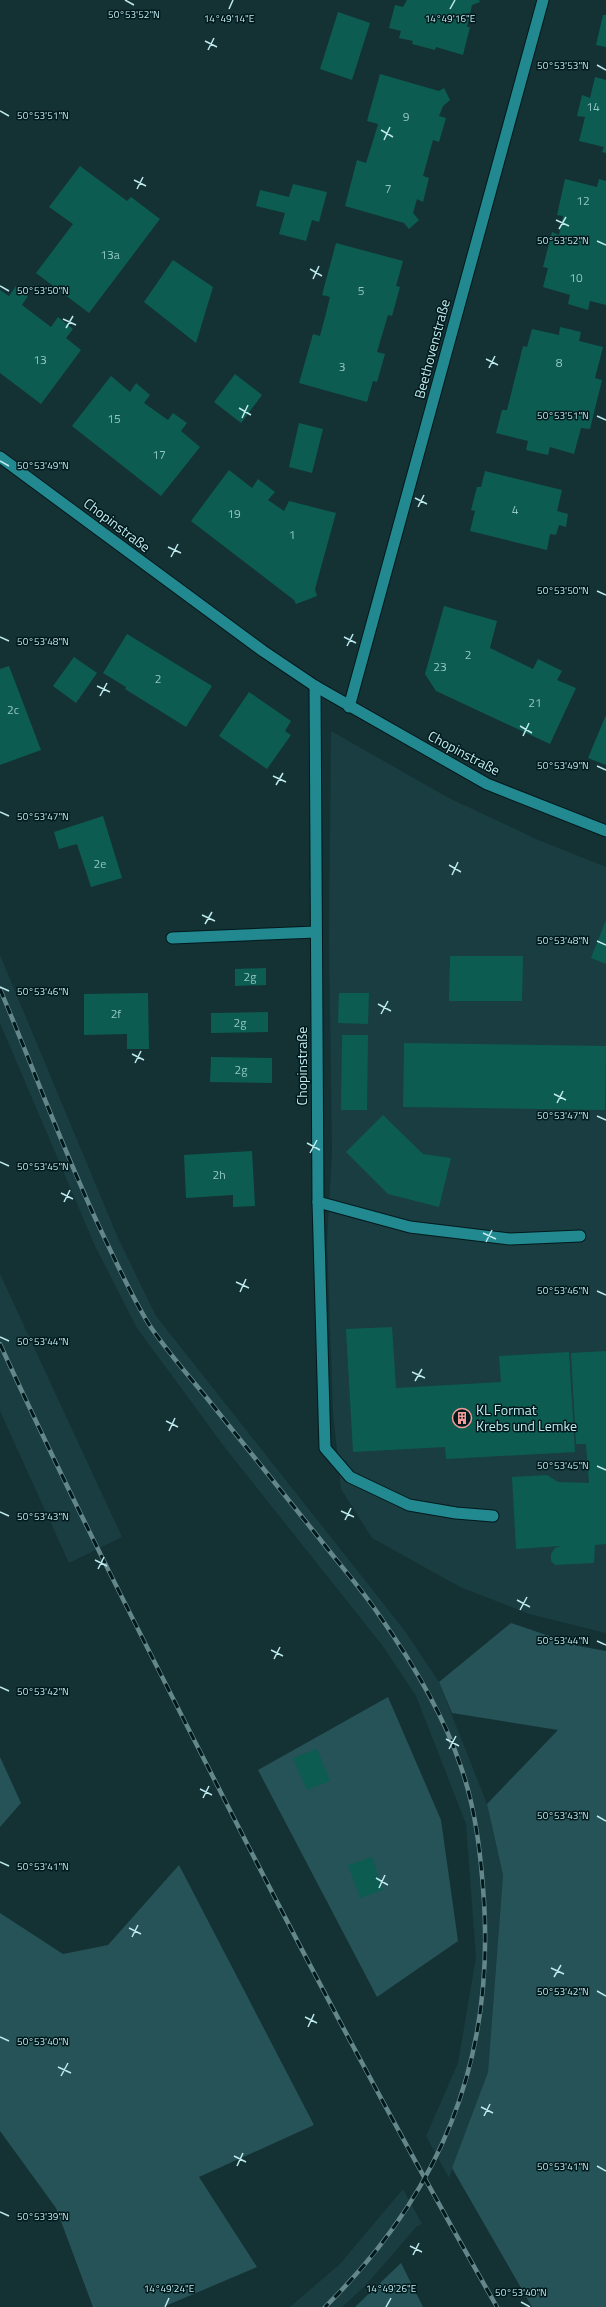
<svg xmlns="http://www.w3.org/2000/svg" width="606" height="2307" font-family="'Titillium Web',sans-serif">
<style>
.built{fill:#193d40}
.green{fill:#255357}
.building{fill:#0d5c52}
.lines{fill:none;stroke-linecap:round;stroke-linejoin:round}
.service-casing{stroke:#00191c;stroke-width:13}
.minor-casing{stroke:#00191c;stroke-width:13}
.tertiary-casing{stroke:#00191c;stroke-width:13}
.service{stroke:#228991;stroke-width:11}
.minor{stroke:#228991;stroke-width:11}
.tertiary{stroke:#228991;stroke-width:11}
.rail-casing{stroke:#63878a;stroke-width:4.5}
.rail{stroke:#00191c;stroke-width:3;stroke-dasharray:9;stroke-linecap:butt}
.ticks{fill:none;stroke:#bee9ed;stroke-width:1.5}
.labels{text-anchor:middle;stroke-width:3;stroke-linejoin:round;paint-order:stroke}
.number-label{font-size:12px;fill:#92c6c6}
.street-label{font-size:14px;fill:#bee9ed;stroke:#00191c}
.poi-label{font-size:14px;fill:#bee9ed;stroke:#00191c;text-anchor:start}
.ticks-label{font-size:10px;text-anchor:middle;fill:#bee9ed;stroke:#00191c;stroke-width:3;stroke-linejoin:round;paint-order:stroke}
</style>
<rect width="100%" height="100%" fill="#143234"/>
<g class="built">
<polygon points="331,731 447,797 536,839 606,867 606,1633 529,1614 460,1587 372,1538 341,1489 333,1412 327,1242 332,1152 329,938"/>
<polygon points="0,955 118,1238 156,1316 405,1631 439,1682 487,1804 503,1875 488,2072 449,2178 426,2136 458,2063 476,1957 466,1824 416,1696 382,1645 226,1449 137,1328 95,1246 0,1023"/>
<polygon points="0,1274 122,1537 69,1563 0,1411"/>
<polygon points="403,2189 422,2224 417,2226 365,2286 342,2307 290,2307 340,2264"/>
</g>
<g class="green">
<polygon points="511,1623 579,1646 606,1651 606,2307 532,2307 452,2168 488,2072 503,1875 487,1804 558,1730 452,1713 439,1682"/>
<polygon points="388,1697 441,1820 458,1941 377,1997 258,1770"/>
<polygon points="0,1757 21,1803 0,1827"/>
<polygon points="179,1865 314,2125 199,2177 257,2267 163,2307 93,2307 56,2208 0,2131 0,1913 63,1954 108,1945"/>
<polygon points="401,2263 423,2307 355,2307"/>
</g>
<g class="building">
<polygon points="407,0 479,0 480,2 472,5 467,27 470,27 463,55 436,47 435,50 412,44 413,41 399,38 401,31 389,28 395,5 403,7"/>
<polygon points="338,12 370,23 352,80 320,69"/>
<polygon points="603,15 606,15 606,47 596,45"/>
<polygon points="380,74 439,91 444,88 450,100 443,106 439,116 446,118 439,142 433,140 423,176 429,178 423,202 417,199 413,213 419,220 409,229 404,223 345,206 357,160 366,163 372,144 378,124 367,121"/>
<polygon points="595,77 606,80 606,153 602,152 604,147 579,141 585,117 577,116 582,95 590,98"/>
<polygon points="80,166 127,201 131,197 160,219 89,313 36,273 73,224 49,207"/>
<polygon points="565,179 597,187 599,179 606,181 606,305 590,301 588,310 568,304 570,295 543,287 548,268 543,267 552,232 559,235 563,216 557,215"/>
<polygon points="293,184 327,192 319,222 312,220 306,241 279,234 285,213 256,206 260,190 289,197"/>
<polygon points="336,243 403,261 396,286 400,287 392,316 388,315 377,352 385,354 377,382 373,381 367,402 299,383 313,334 320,336 325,317 330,297 322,295"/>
<polygon points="173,260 213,287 196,343 144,302"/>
<polygon points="16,286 28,296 22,305 51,327 58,317 73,329 66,338 81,350 41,404 0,373 0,290 9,296"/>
<polygon points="560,327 581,332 579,341 603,347 595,378 602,380 590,429 581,428 574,454 550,447 548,455 526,450 528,441 496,433 502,410 507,410 523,346 527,347 532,329 559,335"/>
<polygon points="235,374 262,395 241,423 214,402"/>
<polygon points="111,376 130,392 136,383 150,395 144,403 168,420 173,413 187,423 181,431 200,447 161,496 72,426"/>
<polygon points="299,423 323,429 312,473 289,467"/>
<polygon points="229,470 252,488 258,479 275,492 268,500 284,511 289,501 336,513 315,589 317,596 296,604 294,600 191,521"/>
<polygon points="485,471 562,490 557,511 568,514 566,527 559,525 556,535 550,534 547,550 470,531 475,511 471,510 477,487 481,487"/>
<polygon points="444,606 497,621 490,648 533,669 538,659 562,671 557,680 576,688 550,744 436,691 425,674"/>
<polygon points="127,634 212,686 186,727 125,689 126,687 103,673"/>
<polygon points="74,657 97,673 76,703 53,686"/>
<polygon points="9,666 41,750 0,765 0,669"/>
<polygon points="249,692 291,721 285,731 291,735 267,769 219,736"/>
<polygon points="606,715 606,765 588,758"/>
<polygon points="103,816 122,878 91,887 77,844 59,849 54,832"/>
<polygon points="606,920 606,964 591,958"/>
<polygon points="450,956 523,956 522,1001 449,1001"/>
<polygon points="266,968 266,985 235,986 235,969"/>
<polygon points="148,993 149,1049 127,1049 127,1034 84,1035 84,994"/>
<polygon points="339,993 369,993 368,1024 338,1023"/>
<polygon points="268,1012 268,1032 211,1033 211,1013"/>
<polygon points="342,1035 368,1035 367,1110 341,1110"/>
<polygon points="404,1043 606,1046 605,1110 403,1107"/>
<polygon points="211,1057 272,1058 272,1083 210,1082"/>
<polygon points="383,1115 423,1154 451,1158 439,1207 388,1194 346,1152"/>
<polygon points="252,1151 255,1206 233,1207 233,1195 186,1198 184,1155"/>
<polygon points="392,1327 396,1388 501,1382 499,1356 569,1352 575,1452 446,1459 445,1447 353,1452 346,1329"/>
<polygon points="606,1351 606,1544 595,1545 594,1563 555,1565 551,1561 551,1554 555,1548 561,1546 516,1549 512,1477 547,1475 558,1482 589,1483 586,1444 576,1444 571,1353"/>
<polygon points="317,1749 330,1781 307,1790 293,1758"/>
<polygon points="372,1857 383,1890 360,1898 348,1865"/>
</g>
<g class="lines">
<g class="service-casing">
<g id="service">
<polyline points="315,686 318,1202 325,1448 350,1477 409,1505 456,1513 493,1516"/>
<polyline points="172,938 316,932"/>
<polyline points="318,1202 410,1227 510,1239 580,1236"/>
</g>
</g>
<g class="minor-casing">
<polyline id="minor" points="349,707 543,0"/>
</g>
<g class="tertiary-casing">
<polyline id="tertiary" points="0,457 263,651 315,686 487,784 606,831"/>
</g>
<use href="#service" class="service"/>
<use href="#minor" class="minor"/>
<use href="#tertiary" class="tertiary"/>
<g class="rail-casing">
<g id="rail">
<path d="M0 989C35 1072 66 1158 105 1239 119 1268 133 1299 150 1326 167 1351 187 1374 206 1397 244 1444 281 1491 319 1538 339 1564 361 1588 379 1615 412 1662 443 1713 461 1767 476 1810 481 1856 484 1901 494 2062 440 2194 325 2307"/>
<path d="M0 1344C66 1488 137 1628 209 1769 301 1951 396 2130 497 2307"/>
</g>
</g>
<use href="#rail" class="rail"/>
</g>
<path class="ticks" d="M125 0 134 5M229 9 233 0M450 9 455 0M205 41 217 47M208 50 214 38M597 65 606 70M0 111 9 116M381 130 393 137M384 140 390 127M134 180 146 186M137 189 143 177M556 220 569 226M559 229 566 217M597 241 606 245M310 269 322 276M313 279 319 266M0 286 9 291M63 319 76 325M66 328 73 316M486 359 498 365M489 368 495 356M239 408 251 415M597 416 606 420M242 418 248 405M0 461 9 466M415 498 427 504M418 507 424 495M168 547 181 553M171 557 178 544M597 591 606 595M0 637 9 641M344 637 356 643M347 646 353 634M97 686 110 692M100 696 107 683M520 726 532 733M523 736 529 723M597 766 606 770M273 776 286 782M276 785 283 773M0 812 9 816M449 865 461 872M452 875 458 862M202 915 215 921M205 924 212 912M597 941 606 945M0 987 9 991M378 1004 391 1011M381 1014 388 1001M132 1054 144 1060M135 1063 141 1051M554 1094 566 1100M557 1103 563 1091M597 1116 606 1120M307 1143 320 1150M310 1153 317 1140M0 1162 9 1166M61 1193 73 1199M64 1202 70 1190M483 1233 496 1239M486 1242 492 1230M236 1282 249 1288M597 1291 606 1295M240 1292 246 1279M0 1337 9 1341M412 1372 425 1378M415 1381 422 1369M166 1421 178 1427M169 1431 175 1418M597 1466 606 1470M341 1511 354 1517M0 1512 9 1516M345 1520 351 1508M95 1560 107 1566M98 1569 104 1557M517 1600 530 1607M520 1610 527 1597M597 1641 606 1645M271 1650 283 1656M274 1659 280 1647M0 1687 9 1691M446 1739 459 1746M449 1749 456 1736M200 1789 212 1795M203 1798 209 1786M597 1816 606 1821M0 1862 9 1866M376 1878 388 1885M379 1888 385 1875M129 1928 141 1934M132 1937 138 1925M551 1968 564 1974M554 1977 561 1965M597 1991 606 1996M305 2017 317 2023M308 2027 314 2014M0 2037 9 2041M58 2067 71 2073M61 2076 68 2063M481 2107 493 2113M484 2116 490 2104M234 2156 246 2162M237 2166 243 2153M597 2166 606 2171M0 2212 9 2216M410 2246 422 2252M413 2255 419 2243M521 2302 530 2307M165 2307 169 2298M386 2307 391 2298"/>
<defs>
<g id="building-ring" transform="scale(1)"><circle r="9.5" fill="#00191c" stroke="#f59b97" stroke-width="1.5"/><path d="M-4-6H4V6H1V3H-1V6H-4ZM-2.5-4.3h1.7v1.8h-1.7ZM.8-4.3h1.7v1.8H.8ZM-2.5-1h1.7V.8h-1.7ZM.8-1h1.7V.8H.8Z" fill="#f59b97"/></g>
</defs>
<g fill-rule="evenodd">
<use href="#building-ring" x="462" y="1418"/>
</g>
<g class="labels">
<g class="number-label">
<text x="593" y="111">14</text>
<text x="406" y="121">9</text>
<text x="388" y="193">7</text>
<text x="583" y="205">12</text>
<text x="110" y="259">13a</text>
<text x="576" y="282">10</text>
<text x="361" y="295">5</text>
<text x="40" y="364">13</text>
<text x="559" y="367">8</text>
<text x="342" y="371">3</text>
<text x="114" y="423">15</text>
<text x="159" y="459">17</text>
<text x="515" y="514">4</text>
<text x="234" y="518">19</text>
<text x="292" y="539">1</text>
<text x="468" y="659">2</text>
<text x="440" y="671">23</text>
<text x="158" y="683">2</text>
<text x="535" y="707">21</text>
<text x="13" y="714">2c</text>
<text x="100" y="868">2e</text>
<text x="250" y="981">2g</text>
<text x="116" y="1018">2f</text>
<text x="240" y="1027">2g</text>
<text x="241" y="1074">2g</text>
<text x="219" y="1179">2h</text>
</g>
<g class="street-label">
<text transform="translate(432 349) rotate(-75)" y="5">Beethovenstraße</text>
<text transform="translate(117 525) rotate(37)" y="5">Chopinstraße</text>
<text transform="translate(464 753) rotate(28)" y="5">Chopinstraße</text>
<text transform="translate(302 1066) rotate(-90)" y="5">Chopinstraße</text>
</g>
<g class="poi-label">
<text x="476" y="1415">KL Format<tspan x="476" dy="16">Krebs und Lemke</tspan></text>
</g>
</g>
<g class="ticks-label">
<text x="134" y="18">50°53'52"N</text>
<text x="229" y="22">14°49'14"E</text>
<text x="450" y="22">14°49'16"E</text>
<text x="563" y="69">50°53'53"N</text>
<text x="43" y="119">50°53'51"N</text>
<text x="563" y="244">50°53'52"N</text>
<text x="43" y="294">50°53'50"N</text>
<text x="563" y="419">50°53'51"N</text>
<text x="43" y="469">50°53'49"N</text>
<text x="563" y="594">50°53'50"N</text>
<text x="43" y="645">50°53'48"N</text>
<text x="563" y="769">50°53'49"N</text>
<text x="43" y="820">50°53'47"N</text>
<text x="563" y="944">50°53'48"N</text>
<text x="43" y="995">50°53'46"N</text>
<text x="563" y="1119">50°53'47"N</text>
<text x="43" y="1170">50°53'45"N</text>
<text x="563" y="1294">50°53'46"N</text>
<text x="43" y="1345">50°53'44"N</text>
<text x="563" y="1469">50°53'45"N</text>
<text x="43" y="1520">50°53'43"N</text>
<text x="563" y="1644">50°53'44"N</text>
<text x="43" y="1695">50°53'42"N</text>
<text x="563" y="1819">50°53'43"N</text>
<text x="43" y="1870">50°53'41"N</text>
<text x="563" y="1995">50°53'42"N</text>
<text x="43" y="2045">50°53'40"N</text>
<text x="563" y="2170">50°53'41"N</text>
<text x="43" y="2220">50°53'39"N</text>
<text x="169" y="2292">14°49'24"E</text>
<text x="391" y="2292">14°49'26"E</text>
<text x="521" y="2296">50°53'40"N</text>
</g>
</svg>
